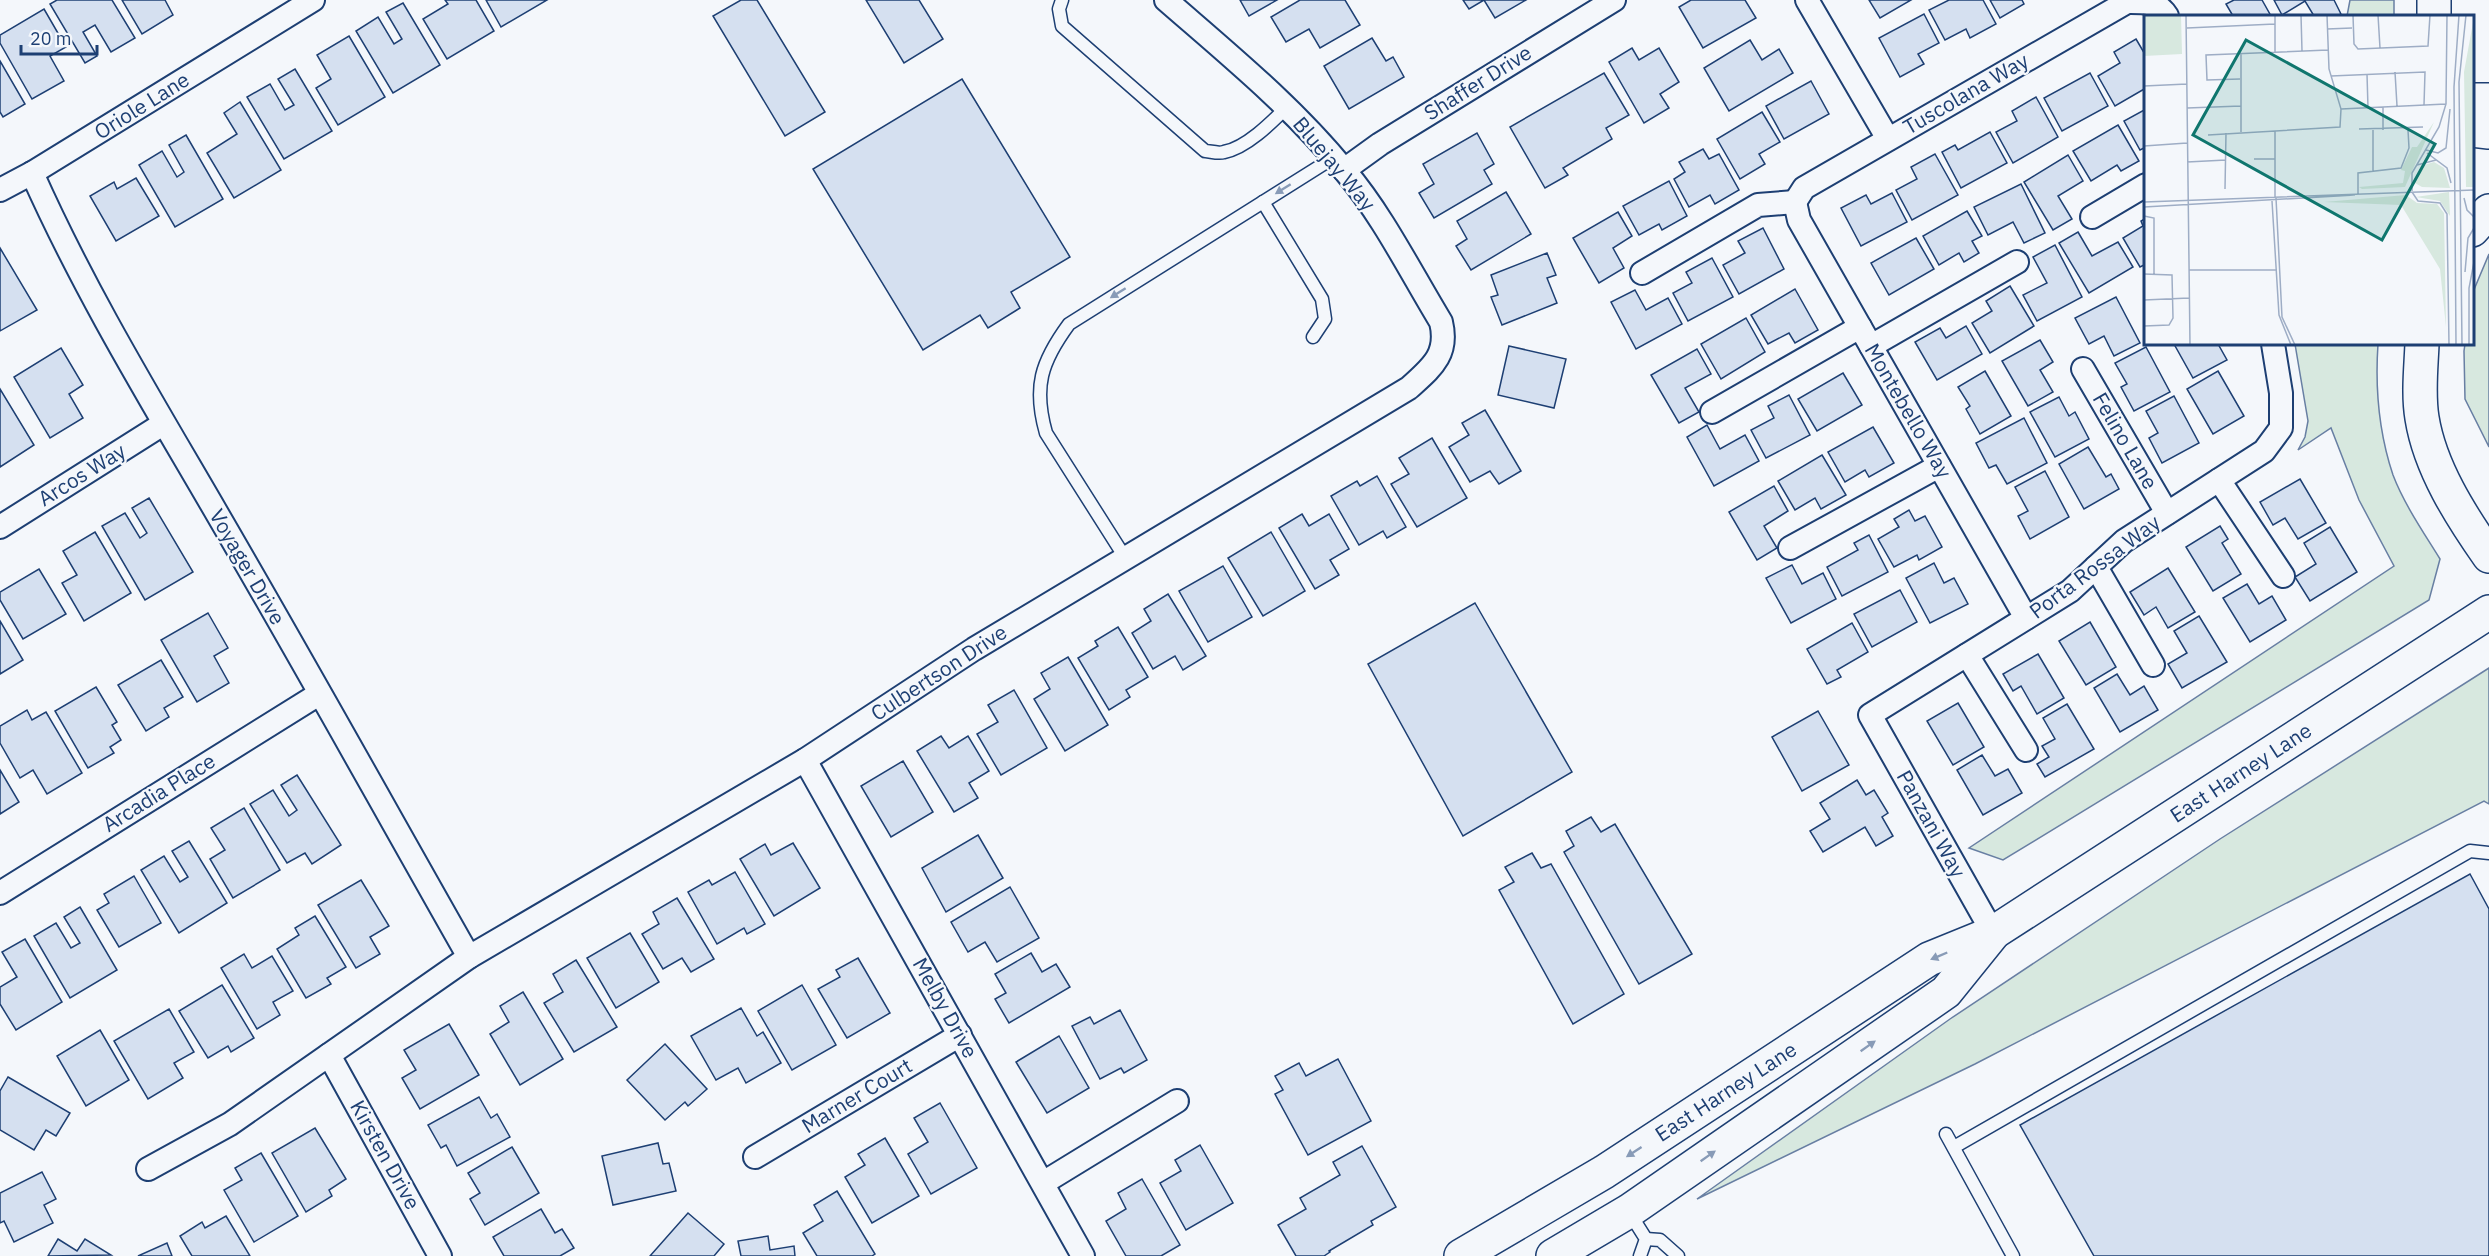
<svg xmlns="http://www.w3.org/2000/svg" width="2489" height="1256" font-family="'IBM Plex Sans',sans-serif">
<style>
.green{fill:#d7e8df;stroke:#687fa3;stroke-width:1.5}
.building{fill:#d5e0f0;stroke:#1d3f73;stroke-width:1.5}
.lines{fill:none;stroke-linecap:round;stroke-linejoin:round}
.lane-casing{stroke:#1d3f73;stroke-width:15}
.street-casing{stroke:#1d3f73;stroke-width:26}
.secondary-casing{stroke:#1d3f73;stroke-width:36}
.highway-casing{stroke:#1d3f73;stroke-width:36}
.lane{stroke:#f4f7fb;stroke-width:12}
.street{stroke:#f4f7fb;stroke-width:22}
.secondary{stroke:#f4f7fb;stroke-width:33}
.highway{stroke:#f4f7fb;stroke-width:33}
.oneway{fill:#889bb7}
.labels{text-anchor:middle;stroke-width:4.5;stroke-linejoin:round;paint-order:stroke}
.street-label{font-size:21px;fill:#1d3f73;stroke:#f4f7fb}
.inset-road{fill:none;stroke:#9eadc5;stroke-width:1.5}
.view{fill:#0f766e;fill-opacity:0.15;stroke:#0f766e;stroke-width:3}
.inset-edge{fill:none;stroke:#1d3f73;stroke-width:3}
</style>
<rect width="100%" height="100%" fill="#f4f7fb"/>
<g class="green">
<polygon points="2350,0 2394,0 2394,16 2347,16"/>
<polygon points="2489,254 2489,447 2465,399 2464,351 2465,344 2472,344 2473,292"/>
<path d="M2295 344H2378C2375 388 2379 433 2393 475 2404 504 2424 533 2440 559L2429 600 2003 860 1969 848 2394 566 2359 500 2331 428 2298 450 2305 437 2308 421Z"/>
<polygon points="2489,668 2489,804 2484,801 1975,1064 1697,1199 1950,1019 2220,839"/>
</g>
<g class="building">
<polygon points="57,0 112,0 135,38 111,52 95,25 83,32 97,56 85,63 50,4"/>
<polygon points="122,0 165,0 173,15 142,34"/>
<polygon points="445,0 476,0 494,31 447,59 423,19 448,4"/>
<polygon points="486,0 547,0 501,27"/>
<polygon points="741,0 757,0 825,112 785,136 713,16"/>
<polygon points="866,0 919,0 943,39 904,63"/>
<polygon points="1240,0 1277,0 1249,16"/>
<polygon points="1300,0 1345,0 1360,25 1320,48 1309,29 1286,42 1271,17"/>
<polygon points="1463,0 1526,0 1495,18 1484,0 1469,9"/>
<polygon points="1691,0 1745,0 1756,18 1703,48 1679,7"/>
<polygon points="1869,0 1911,0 1880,18"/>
<polygon points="1949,0 1983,0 1996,24 1970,38 1966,29 1945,40 1929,10"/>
<polygon points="1990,0 2022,0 2024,4 2000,18"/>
<polygon points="2234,0 2262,0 2271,16 2233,16 2226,4"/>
<polygon points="2274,0 2334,0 2341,14 2336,16 2314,16 2305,1 2282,15"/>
<polygon points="403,3 440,65 393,93 356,31 378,17 394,44 402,39 386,12"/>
<polygon points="44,9 66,47 50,56 64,81 32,99 0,43 0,35"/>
<polygon points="1924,14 1939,43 1918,54 1924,64 1900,77 1879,38"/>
<polygon points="349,36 385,97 338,125 316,88 331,79 317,55"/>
<polygon points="1372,38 1386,61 1393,57 1404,77 1349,109 1324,66"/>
<polygon points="2136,39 2146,56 2146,88 2115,106 2098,76 2120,63 2114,52"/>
<polygon points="1750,40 1762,60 1779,49 1793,73 1729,111 1704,68"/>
<polygon points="1632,48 1639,60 1659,48 1679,82 1660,94 1669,108 1644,123 1609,62"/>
<polygon points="0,61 25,104 3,117 0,112"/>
<polygon points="295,69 332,131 284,159 247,97 270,84 285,110 294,105 278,79"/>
<polygon points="1604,73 1629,115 1606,128 1612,139 1563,168 1568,175 1545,188 1510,127"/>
<polygon points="2090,73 2108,106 2062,131 2044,98"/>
<polygon points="962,79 1070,257 1011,292 1020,308 988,328 980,315 923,350 813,169"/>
<polygon points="1811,81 1829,114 1784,139 1766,106"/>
<polygon points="2036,97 2058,137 2013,163 1996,132 2017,121 2012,111"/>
<polygon points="240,102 281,170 234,198 207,153 237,134 224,113"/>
<polygon points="2146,109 2146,147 2140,150 2124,121"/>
<polygon points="1762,112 1780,142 1759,154 1765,164 1740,179 1717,139"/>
<polygon points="2118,125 2139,161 2121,171 2117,165 2091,181 2073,151"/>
<polygon points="1990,132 2007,163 1961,188 1942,152 1955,145 1958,150"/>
<polygon points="1477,133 1494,164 1484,170 1492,184 1434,218 1419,193 1434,184 1423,164"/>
<polygon points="186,135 223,199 175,227 139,165 162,151 177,177 184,172 169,145"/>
<polygon points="1703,149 1709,159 1719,154 1739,190 1715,204 1710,195 1689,207 1674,179 1685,172 1679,162"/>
<polygon points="1935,154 1958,195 1912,220 1896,190 1917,179 1911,167"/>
<polygon points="2068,155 2083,181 2058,196 2072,219 2053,230 2024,182"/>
<polygon points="136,178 159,216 116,241 90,196 114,182 117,189"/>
<polygon points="1669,181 1687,216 1662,230 1659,224 1639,235 1623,206"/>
<polygon points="2021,184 2045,233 2024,243 2013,222 1988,235 1974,207"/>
<polygon points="1506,192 1531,234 1471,270 1456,246 1467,239 1457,221"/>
<polygon points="1892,193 1907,222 1861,246 1841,208 1866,195 1871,204"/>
<polygon points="1967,211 1982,236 1972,241 1979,253 1964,262 1959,253 1939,265 1923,236"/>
<polygon points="1618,212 1632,236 1613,248 1624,268 1599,283 1573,238"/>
<polygon points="2146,218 2146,264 2140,267 2123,238 2143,226 2141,221"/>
<polygon points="1763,228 1784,269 1739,294 1723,265 1745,253 1738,241"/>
<polygon points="2078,232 2092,256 2118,242 2133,267 2089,293 2059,243"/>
<polygon points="1916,238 1934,269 1889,295 1871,263"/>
<polygon points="2055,245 2082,297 2037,321 2023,295 2047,283 2033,257"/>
<polygon points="0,248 37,310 0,331"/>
<polygon points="1547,253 1556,275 1547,278 1557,303 1502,325 1491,297 1498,295 1491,275"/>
<polygon points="1712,258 1733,297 1688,321 1673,293 1692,283 1686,272"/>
<polygon points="2010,286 2034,326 1990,353 1972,323 1992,311 1986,301"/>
<polygon points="1795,289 1818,330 1795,343 1789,333 1768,344 1751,315"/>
<polygon points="1635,290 1646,310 1668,298 1682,324 1636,349 1611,302"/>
<polygon points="2116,297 2140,343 2114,356 2104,336 2089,344 2075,318"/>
<polygon points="1746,318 1765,352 1721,379 1701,344"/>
<polygon points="1966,326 1982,354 1937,380 1915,342 1940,328 1946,338"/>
<polygon points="2040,340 2053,362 2040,370 2053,392 2028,406 2002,361"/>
<polygon points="2174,344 2218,344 2227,360 2193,378"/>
<polygon points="1509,346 1566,359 1554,408 1498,395"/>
<polygon points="2146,347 2170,392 2134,411 2121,387 2127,384 2115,363"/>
<polygon points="61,348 83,385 69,394 83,418 50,438 14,377"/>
<polygon points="1697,349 1711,374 1685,388 1699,412 1679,423 1651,375"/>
<polygon points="1985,371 2011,416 1980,434 1966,409 1970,406 1958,387"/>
<polygon points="2218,371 2244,416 2213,434 2187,389"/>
<polygon points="1843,373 1862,405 1817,431 1798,399"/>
<polygon points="0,389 34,445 0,467"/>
<polygon points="1789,395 1810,435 1766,458 1751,430 1774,418 1768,406"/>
<polygon points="2174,396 2199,443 2162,463 2149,438 2158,433 2146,411"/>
<polygon points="2059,397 2069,416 2075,412 2089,439 2055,457 2030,412"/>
<polygon points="1485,410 1521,471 1499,484 1490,471 1470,482 1449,447 1469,435 1462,423"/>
<polygon points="2024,418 2047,463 2007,484 1996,465 1989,468 1976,443"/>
<polygon points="1707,425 1720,449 1745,435 1759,461 1714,486 1687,437"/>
<polygon points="1873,427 1894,463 1869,477 1865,470 1845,482 1828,452"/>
<polygon points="1432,438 1467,498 1417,527 1391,484 1409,474 1399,458"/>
<polygon points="2088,447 2106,477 2111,474 2119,489 2084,509 2059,464"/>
<polygon points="1822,455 1846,495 1821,509 1815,498 1795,510 1778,481"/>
<polygon points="2045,471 2069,517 2030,539 2018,516 2028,511 2015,487"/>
<polygon points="1377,476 1406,527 1387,538 1383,531 1359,545 1331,496 1357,481 1360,486"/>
<polygon points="2300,479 2326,523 2298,539 2285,518 2273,525 2260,502"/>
<polygon points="1774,486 1788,511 1764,526 1777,548 1757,560 1729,512"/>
<polygon points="149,498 193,572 145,600 102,526 125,513 140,538 147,533 132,508"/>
<polygon points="1909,510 1915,521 1925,516 1942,547 1919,560 1917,555 1894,567 1878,539 1899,527 1894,519"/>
<polygon points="1302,514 1309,526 1329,514 1349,549 1330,560 1339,575 1315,589 1279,528"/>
<polygon points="2220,526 2228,539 2222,543 2241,574 2213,591 2186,547"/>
<polygon points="2330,527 2357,572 2310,601 2295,577 2316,564 2304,543"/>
<polygon points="95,532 131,593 84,621 62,583 77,575 63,551"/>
<polygon points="1271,532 1305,591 1263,616 1228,558"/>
<polygon points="1869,535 1888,572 1842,596 1827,567 1858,550 1854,543"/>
<polygon points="1934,563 1944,583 1954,578 1968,604 1930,623 1906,578"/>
<polygon points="1792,565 1802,584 1823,573 1836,599 1791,623 1766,578"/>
<polygon points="1223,566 1252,617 1208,642 1179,591"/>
<polygon points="2168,568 2195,612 2168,628 2156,607 2144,615 2130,592"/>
<polygon points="39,569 66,614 23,639 0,600 0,592"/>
<polygon points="2247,584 2259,604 2272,596 2286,620 2250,642 2223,598"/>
<polygon points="1900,590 1917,622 1872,647 1854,614"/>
<polygon points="1168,594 1206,656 1183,670 1175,656 1153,669 1132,633 1151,621 1144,609"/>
<polygon points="1475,603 1572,772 1463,836 1368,664"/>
<polygon points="208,613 228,648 214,656 229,683 197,702 161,640"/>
<polygon points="2199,616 2227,662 2182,688 2168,664 2187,653 2174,631"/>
<polygon points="0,621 23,660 0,674"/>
<polygon points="2090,622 2116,667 2086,685 2059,641"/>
<polygon points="1852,623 1868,652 1837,670 1841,677 1827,684 1807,649"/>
<polygon points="1118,627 1148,677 1126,690 1130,697 1109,710 1078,658 1098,646 1095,641"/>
<polygon points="2038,654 2064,698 2037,714 2021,686 2013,691 2003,674"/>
<polygon points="1068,657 1108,725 1065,751 1034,699 1050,689 1041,673"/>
<polygon points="161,660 183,697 164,708 169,717 146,731 118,685"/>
<polygon points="2117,674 2130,695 2144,686 2158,710 2120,732 2094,688"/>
<polygon points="96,687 117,722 112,725 121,740 110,747 114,753 88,768 55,711"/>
<polygon points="1014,690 1047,748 1001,775 977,734 998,722 988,705"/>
<polygon points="1958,703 1984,747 1953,765 1927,721"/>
<polygon points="2067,704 2094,749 2045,777 2037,764 2049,757 2042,746 2055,739 2043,718"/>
<polygon points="27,710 32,720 46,712 82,773 47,794 33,770 20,778 0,743 0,726"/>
<polygon points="1818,711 1849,765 1802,791 1772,737"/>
<polygon points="941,736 949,748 968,736 989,771 969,783 978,798 954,812 917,751"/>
<polygon points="1982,755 1995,776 2008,769 2022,793 1983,815 1957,770"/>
<polygon points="903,761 933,812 891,837 861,786"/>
<polygon points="0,770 19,802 0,814"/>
<polygon points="297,775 341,845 312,864 305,853 287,863 250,804 273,790 289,816 297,810 281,785"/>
<polygon points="1857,780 1866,795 1874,790 1888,813 1882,817 1893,836 1876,846 1865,827 1823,852 1810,831 1830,819 1820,803"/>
<polygon points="244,808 280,870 233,898 210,859 225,850 211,828"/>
<polygon points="1591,817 1601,832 1615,824 1692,954 1639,984 1564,852 1574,846 1566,831"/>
<polygon points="978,835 1003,878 946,912 922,868"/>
<polygon points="189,841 227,903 179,933 141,870 164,856 180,882 188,877 172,851"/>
<polygon points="793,843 820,888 774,916 740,859 765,844 771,855"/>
<polygon points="1532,853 1541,868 1551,864 1624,994 1573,1024 1499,890 1514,882 1505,867"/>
<polygon points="735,872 765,924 747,934 744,928 717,944 688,892 709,880 712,885"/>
<polygon points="2470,874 2489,909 2489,1256 2094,1256 2020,1125"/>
<polygon points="134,876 161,923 119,947 97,910 109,903 104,894"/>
<polygon points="361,880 389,926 370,937 380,954 356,968 318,905"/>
<polygon points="1010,887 1039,938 997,962 985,942 968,952 951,922"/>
<polygon points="677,898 714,959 691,972 682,958 663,969 642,934 659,924 653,912"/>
<polygon points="80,907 117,970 70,998 34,936 56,923 71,948 80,943 64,917"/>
<polygon points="315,916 346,967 327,978 331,984 306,998 277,949 299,935 295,928"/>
<polygon points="630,933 659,982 616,1008 587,958"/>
<polygon points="25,939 62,1002 16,1030 0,1004 0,987 17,977 2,952"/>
<polygon points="1031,953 1042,972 1056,964 1070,987 1009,1023 995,999 1006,993 995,974"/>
<polygon points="244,954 252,968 272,956 293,991 273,1002 280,1015 257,1029 221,968"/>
<polygon points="858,958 890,1013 847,1038 818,989 840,977 836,970"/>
<polygon points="576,960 617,1027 574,1052 544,1003 563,992 553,974"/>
<polygon points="222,985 254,1038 231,1052 228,1046 208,1058 179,1011"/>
<polygon points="802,985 836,1045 792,1070 758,1011"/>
<polygon points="523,992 563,1059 520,1085 490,1034 509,1022 500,1006"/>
<polygon points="741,1008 757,1036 763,1032 781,1063 746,1083 738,1068 716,1080 691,1036"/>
<polygon points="169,1009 194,1052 174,1063 183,1078 148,1099 114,1041"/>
<polygon points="1120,1010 1147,1060 1124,1073 1121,1068 1100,1079 1072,1026 1090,1017 1094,1024"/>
<polygon points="449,1024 479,1075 420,1109 402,1078 416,1070 404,1050"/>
<polygon points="100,1030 129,1080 86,1106 57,1056"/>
<polygon points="1059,1036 1089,1088 1047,1113 1016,1062"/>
<polygon points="665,1044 707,1089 688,1106 685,1102 665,1120 627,1080"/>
<polygon points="1338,1059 1371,1121 1308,1155 1275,1094 1283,1090 1275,1076 1299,1063 1306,1076"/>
<polygon points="8,1077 70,1113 56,1136 46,1130 34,1150 0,1130 0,1091"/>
<polygon points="479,1097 491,1118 497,1114 510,1137 457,1166 446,1145 441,1148 428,1125"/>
<polygon points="940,1103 977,1168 931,1194 908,1154 928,1142 914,1118"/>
<polygon points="315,1128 346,1179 329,1190 332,1196 306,1212 272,1153"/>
<polygon points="885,1138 919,1196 872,1223 845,1177 865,1165 858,1154"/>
<polygon points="658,1143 663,1164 669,1163 676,1191 613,1205 602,1156"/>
<polygon points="1200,1145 1233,1203 1186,1230 1160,1183 1181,1171 1175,1160"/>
<polygon points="1362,1146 1396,1207 1371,1221 1373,1225 1329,1251 1330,1252 1324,1256 1296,1256 1278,1225 1306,1209 1300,1198 1340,1175 1333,1162"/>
<polygon points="512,1147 539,1193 485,1225 470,1199 480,1193 468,1173"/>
<polygon points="261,1153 298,1216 254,1242 224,1190 242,1180 235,1168"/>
<polygon points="42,1172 56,1199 44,1205 53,1223 14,1242 4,1221 0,1223 0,1193"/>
<polygon points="1142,1179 1180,1245 1161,1256 1126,1256 1106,1221 1126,1209 1118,1193"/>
<polygon points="837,1191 875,1254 872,1256 817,1256 803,1233 823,1221 814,1205"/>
<polygon points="541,1209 555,1233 562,1229 574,1248 560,1256 504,1256 493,1237"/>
<polygon points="688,1213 724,1244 714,1256 650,1256"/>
<polygon points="226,1216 250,1256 192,1256 180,1236 202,1222 205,1228"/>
<polygon points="768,1236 770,1250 794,1246 795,1256 741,1256 738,1241"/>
<polygon points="58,1239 77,1251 85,1239 111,1255 48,1256"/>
<polygon points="167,1243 172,1256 138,1256"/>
</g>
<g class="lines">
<g class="lane-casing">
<g id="lane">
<path d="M1062 0 1059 9 1062 26 1205 151C1210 151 1218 154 1224 152 1246 148 1271 123 1286 108"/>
<polyline points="1263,202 1322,299 1325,319 1313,337"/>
<path d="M1126 559 1046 433C1033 387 1041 362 1069 324L1333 158"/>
<polyline points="1946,1134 2013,1256"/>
<polyline points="1954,1147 2470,851 2489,853"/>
<polyline points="1629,1212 1646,1239 1640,1256"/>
<polyline points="1646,1239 1660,1240 1678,1256"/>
</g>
</g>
<g class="street-casing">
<g id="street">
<polyline points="1807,0 1888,139"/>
<polyline points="1344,170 1380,144 1614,0"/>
<path d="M32 173C91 306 169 429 241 555 318 688 393 823 469 957"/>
<polyline points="0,190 32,173 313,0"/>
<polyline points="1795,202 1799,220 2026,618"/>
<path d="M1795 202 1804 188 2127 2C2143 2 2158 1 2167 16"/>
<polyline points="2092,217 2146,185"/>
<polyline points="1642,273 1758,205 1795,202"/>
<polyline points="1871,346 2017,262"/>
<polyline points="2083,369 2167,513"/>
<polyline points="1712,412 1860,327"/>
<polyline points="2219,480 2283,576"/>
<polyline points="0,527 163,424"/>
<polyline points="1790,548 1939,466"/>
<polyline points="2096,567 2153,665"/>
<polyline points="1967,655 2026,750"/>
<polyline points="805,760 1083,1256"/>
<polyline points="0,893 319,694"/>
<polyline points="1993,933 1870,715 2070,591 2124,541 2264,451 2281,428 2281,393 2273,344"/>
<polyline points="329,1055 440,1256"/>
<polyline points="755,1157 960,1035"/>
<path d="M148 1169 230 1124 469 957 805 760 974 649 1409 388C1431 368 1449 355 1441 322 1410 271 1383 216 1345 171 1293 107 1228 54 1166 0"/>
<polyline points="1043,1183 1177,1101"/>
</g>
</g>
<g class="secondary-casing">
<g id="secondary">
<polyline points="2434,16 2434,0"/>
<path d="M2422 344C2421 368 2418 394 2422 418 2430 468 2461 516 2489 556"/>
<polyline points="1461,1256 1604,1172 1929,959 1993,933 2489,612"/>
<polyline points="1553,1256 1629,1211 1946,992 1992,935"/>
</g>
</g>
<g class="highway-casing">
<g id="highway">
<polyline points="2472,100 2489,100"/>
<polyline points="2472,130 2489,132"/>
<polyline points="2472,230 2489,211"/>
</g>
</g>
<use href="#lane" class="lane"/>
<use href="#street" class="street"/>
<use href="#secondary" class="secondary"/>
<use href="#highway" class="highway"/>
</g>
<defs><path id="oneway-solid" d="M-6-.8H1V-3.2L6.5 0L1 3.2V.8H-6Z" transform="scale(1.5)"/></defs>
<g class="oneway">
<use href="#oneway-solid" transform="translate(1283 189) rotate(148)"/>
<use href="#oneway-solid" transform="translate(1118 293) rotate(148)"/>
<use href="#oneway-solid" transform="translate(1939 956) rotate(157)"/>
<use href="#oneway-solid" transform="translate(1868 1046) rotate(-35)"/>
<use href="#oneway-solid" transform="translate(1634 1152) rotate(147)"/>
<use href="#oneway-solid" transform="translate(1708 1156) rotate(-35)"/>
</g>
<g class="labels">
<g class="street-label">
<text transform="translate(1478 83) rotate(-32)" y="7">Shaffer Drive</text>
<text transform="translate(1966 94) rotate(-30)" y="7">Tuscolana Way</text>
<text transform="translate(142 106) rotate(-32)" y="7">Oriole Lane</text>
<text transform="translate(1334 164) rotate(50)" y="7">Bluejay Way</text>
<text transform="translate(1908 411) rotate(60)" y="7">Montebello Way</text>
<text transform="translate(2125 441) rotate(60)" y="7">Felino Lane</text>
<text transform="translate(82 475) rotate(-32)" y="7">Arcos Way</text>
<text transform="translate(247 567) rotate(60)" y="7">Voyager Drive</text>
<text transform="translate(2095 567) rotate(-37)" y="7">Porta Rossa Way</text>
<text transform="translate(939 673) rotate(-33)" y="7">Culbertson Drive</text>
<text transform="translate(2241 773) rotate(-33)" y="7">East Harney Lane</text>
<text transform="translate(159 793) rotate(-32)" y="7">Arcadia Place</text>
<text transform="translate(1931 824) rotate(61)" y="7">Panzani Way</text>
<text transform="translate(945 1008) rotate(61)" y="7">Melby Drive</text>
<text transform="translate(1726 1092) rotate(-33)" y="7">East Harney Lane</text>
<text transform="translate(857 1096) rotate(-31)" y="7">Marner Court</text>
<text transform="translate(385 1155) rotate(61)" y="7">Kirsten Drive</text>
</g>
</g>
<g transform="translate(2144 15)">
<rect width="330" height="330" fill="#f4f7fb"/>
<path d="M0 0H37L38 39 0 41ZM330 2V172H322L320 57ZM290 107 261 172 218 174 215 172 259 168 261 156 257 155 268 132H273ZM290 147 300 153 306 173 278 172 271 168 277 151ZM305 177 306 201 296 186 272 182ZM262 180 273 188 293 189 300 198 302 312 296 254 257 190 180 187Z" fill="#d7e8df"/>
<path class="inset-road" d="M42 0 46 330M131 0V38M157 0 158 36M209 0 210 29 214 34 284 31 286 0M234 0 236 33M43 13 131 9M183 14 208 13M97 39V117M251 57 253 91M223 59 224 93M187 61 281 57 280 90M96 64 63 65 62 40 184 35M0 71 43 69M239 92V115M43 93 97 91M197 94 302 89M215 114 279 112M229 115V157M131 116V182M64 120 196 112 197 94 185 54 183 0M0 131 43 128M282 135 294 138 302 133 306 94M283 138 303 153 307 168M110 144H131M43 147 82 145M273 150 292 145M81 174 82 118M268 176V158L295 112 302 89 303 0M268 177 274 186 296 188 303 199 305 330M214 179V158L257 153 265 133 264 115M132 183 138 302 151 330M320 183 323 195 330 202M128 186 135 300 147 330M0 187 330 175M0 192 211 180M0 201 10 203V259M45 255H133M321 257 324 223 330 213M0 259 28 260 29 303 25 310 0 311M0 285 45 283M312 330 310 72 315 0M318 330 315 67 322 0M325 330V273L330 247"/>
<path class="view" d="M102 25 291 129 238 225 49 120Z"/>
<rect width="330" height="330" class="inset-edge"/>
</g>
<path d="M21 45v9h76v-9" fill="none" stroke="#1d3f73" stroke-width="3"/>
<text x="30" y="45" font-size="18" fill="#1d3f73" stroke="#f4f7fb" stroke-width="4.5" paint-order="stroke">20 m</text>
</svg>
